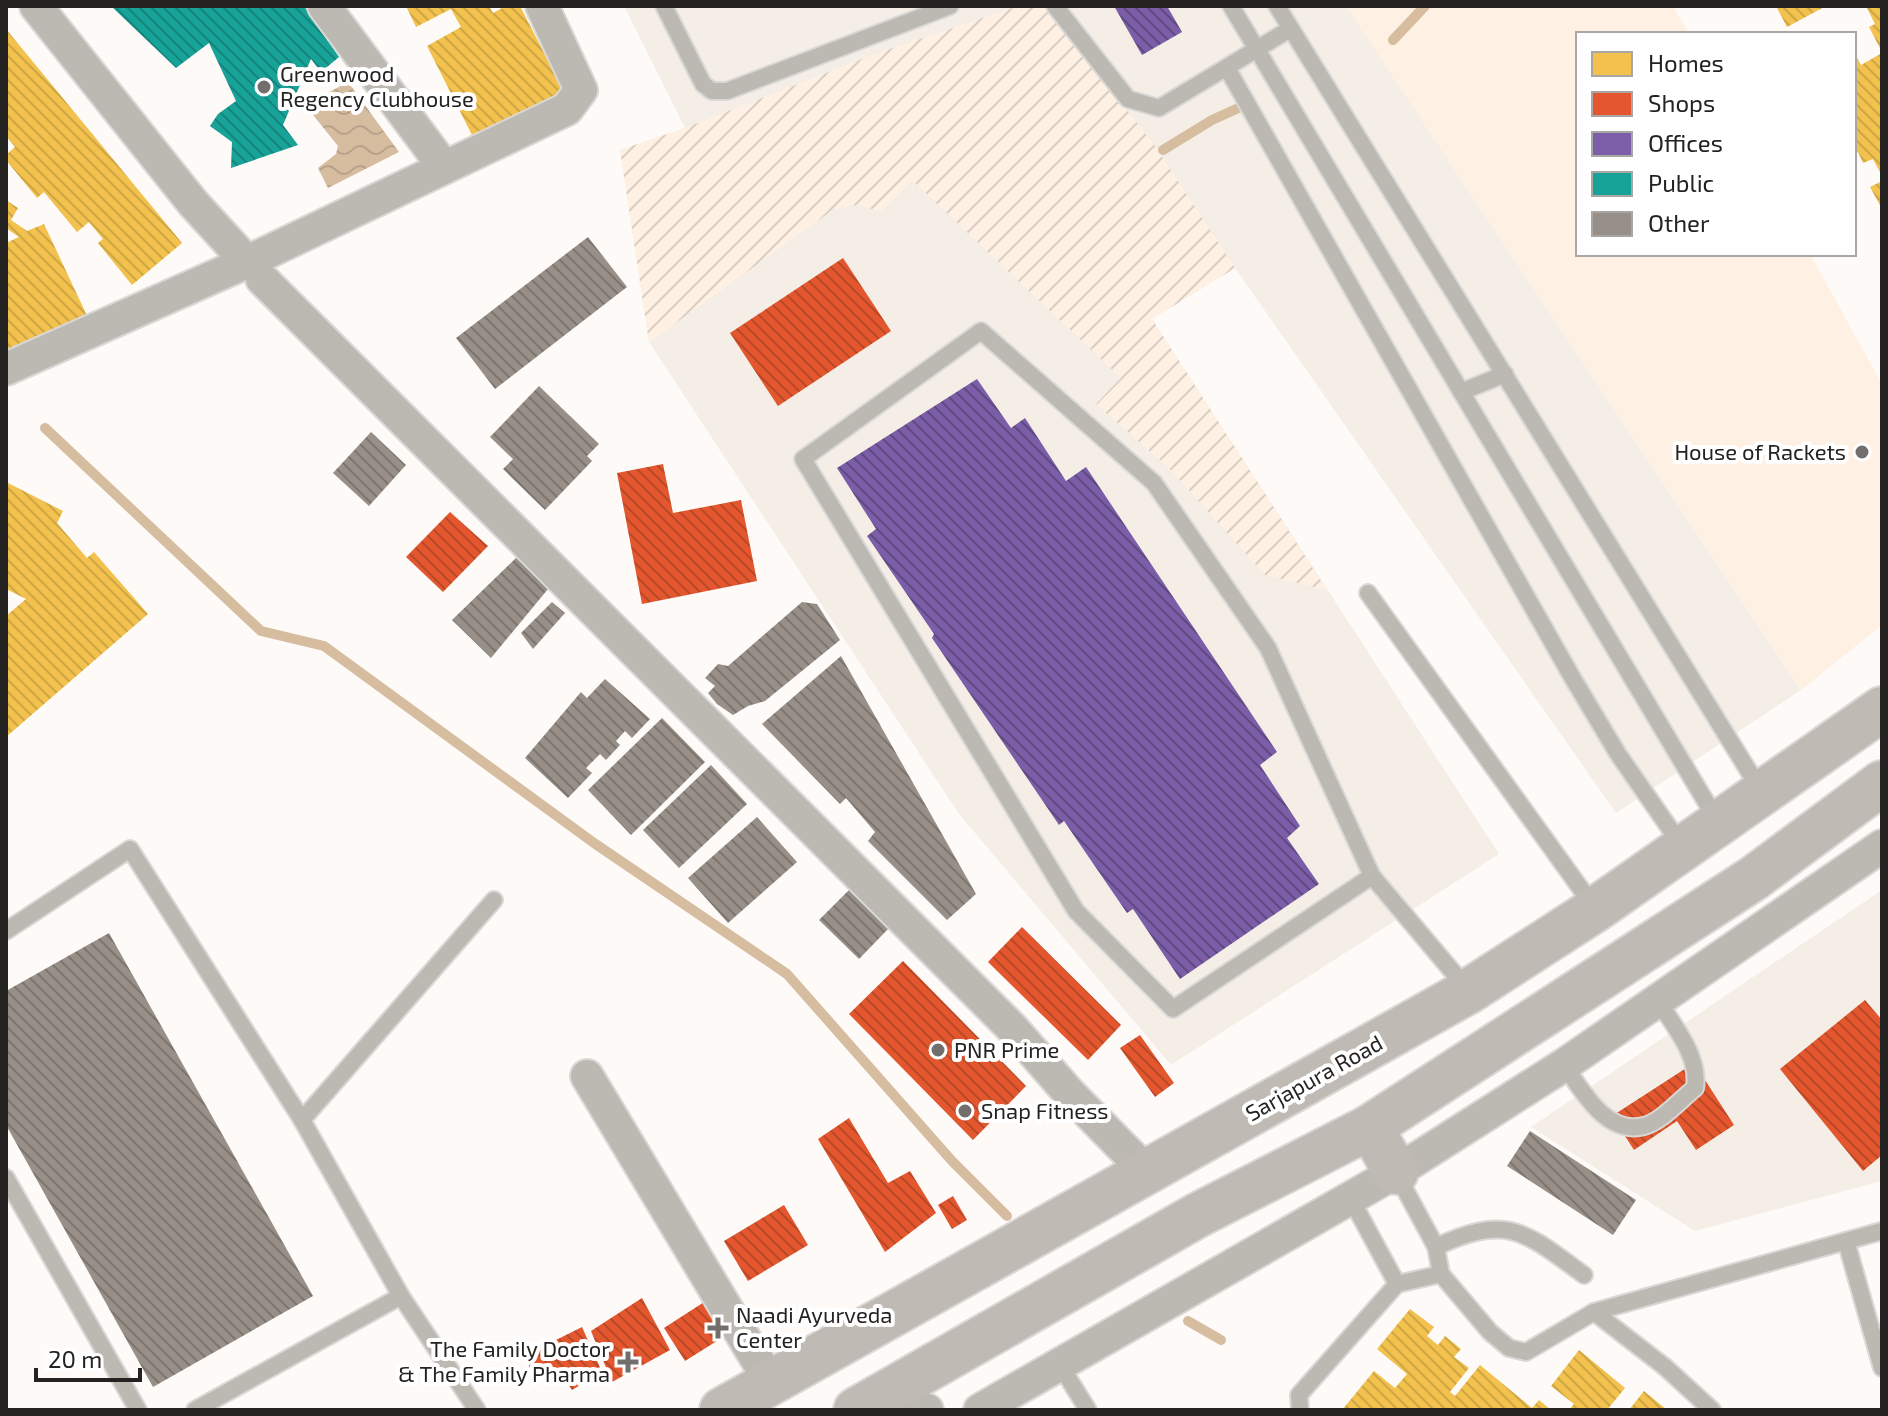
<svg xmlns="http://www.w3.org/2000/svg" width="1888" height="1416" font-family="'Exo 2',sans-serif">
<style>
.built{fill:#f4eee6}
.green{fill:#fef1e4}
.garden{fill:url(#garden-furrows)}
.water{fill:url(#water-waves)}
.homes{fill:url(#homes-back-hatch)}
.shops{fill:url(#shops-back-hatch)}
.offices{fill:url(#offices-back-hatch)}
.public{fill:url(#public-back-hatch)}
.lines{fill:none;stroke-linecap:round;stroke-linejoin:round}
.stream{stroke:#d6bda0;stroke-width:10}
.building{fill:url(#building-back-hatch)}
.service-casing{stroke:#dad8d6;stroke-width:20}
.minor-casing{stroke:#dad8d6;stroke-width:36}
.primary-casing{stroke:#dad8d6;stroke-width:48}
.service{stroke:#bcb9b3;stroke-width:16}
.minor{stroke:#bcb9b3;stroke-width:32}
.primary{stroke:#c0bab5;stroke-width:44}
.poi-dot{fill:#716e6c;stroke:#fff;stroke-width:3}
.labels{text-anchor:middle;stroke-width:8;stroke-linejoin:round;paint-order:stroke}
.poi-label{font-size:22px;fill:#252321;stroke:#fff;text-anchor:start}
.street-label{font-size:22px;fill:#252321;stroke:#fff}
</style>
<defs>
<pattern id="garden-furrows" width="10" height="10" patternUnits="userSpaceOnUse" patternTransform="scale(2)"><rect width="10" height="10" fill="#fef1e4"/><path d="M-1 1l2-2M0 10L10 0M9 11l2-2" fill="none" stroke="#dacec3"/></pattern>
<pattern id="water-waves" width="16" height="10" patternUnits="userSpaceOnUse" patternTransform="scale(2)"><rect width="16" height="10" fill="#d6bda0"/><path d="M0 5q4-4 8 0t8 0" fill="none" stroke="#b8a28a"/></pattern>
<pattern id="homes-back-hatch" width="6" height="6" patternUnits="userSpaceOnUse" patternTransform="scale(2)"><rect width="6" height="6" fill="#f2c14e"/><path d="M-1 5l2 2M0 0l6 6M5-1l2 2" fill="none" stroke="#cfa644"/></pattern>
<pattern id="shops-back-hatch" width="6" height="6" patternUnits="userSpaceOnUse" patternTransform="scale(2)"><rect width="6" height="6" fill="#e4572e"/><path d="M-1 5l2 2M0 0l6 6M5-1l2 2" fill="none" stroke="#b94827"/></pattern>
<pattern id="offices-back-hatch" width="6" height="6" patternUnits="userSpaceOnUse" patternTransform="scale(2)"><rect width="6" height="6" fill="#7b5ea7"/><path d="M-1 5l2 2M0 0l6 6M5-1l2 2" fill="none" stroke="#5f4980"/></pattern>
<pattern id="public-back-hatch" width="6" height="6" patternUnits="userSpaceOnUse" patternTransform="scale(2)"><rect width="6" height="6" fill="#17a398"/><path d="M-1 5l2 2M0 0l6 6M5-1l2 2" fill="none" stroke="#15847c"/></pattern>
<pattern id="building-back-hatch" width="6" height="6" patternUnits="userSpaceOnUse" patternTransform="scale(2)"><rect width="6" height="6" fill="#989088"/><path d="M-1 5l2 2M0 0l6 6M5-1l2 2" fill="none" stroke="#7c756f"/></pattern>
</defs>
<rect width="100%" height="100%" fill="#fdfaf8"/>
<g class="built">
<polygon points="624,6 1346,6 1801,690 1616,813 1235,268 1152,319 1499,854 1171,1065 959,814 649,342 620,150 685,128"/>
<polygon points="1882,890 1882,1181 1695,1231 1531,1127"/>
</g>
<polygon class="green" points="1346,6 1673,6 1689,34 1578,34 1578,254 1810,254 1882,384 1882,625 1801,690"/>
<polygon class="garden" points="1019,6 1046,6 1155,146 1235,268 1152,319 1327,590 1265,575 1169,468 1096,404 1121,378 912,180 881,212 860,205 837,207 649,342 620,150 685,128 875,54"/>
<polygon class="water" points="348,82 399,152 328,188 318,168 336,154 338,146 305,105"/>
<g class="homes">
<polygon points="406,6 489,6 493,13 506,6 520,6 564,92 474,139 427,46 461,27 451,9 416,27"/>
<polygon points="1776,6 1826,6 1787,27"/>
<polygon points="1866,6 1882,6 1882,52 1869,27 1875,24"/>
<polygon points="6,29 182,243 132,285 98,243 103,239 89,222 77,232 44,192 37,198 6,160 6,155 15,147 6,136"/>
<polygon points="1854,52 1861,65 1882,53 1882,176 1873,159 1863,163 1858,152 1854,154"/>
<polygon points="1882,181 1882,209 1870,187"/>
<polygon points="6,200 18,208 11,220 27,231 44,224 89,320 6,360 6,243 19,237 6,228"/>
<polygon points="6,482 63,511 57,523 87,558 94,552 148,614 6,737 6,616 26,599 6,589"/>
<polygon points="1410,1309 1434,1327 1427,1336 1438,1345 1445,1336 1461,1349 1454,1357 1469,1368 1450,1392 1455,1396 1480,1365 1532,1408 1539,1400 1551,1410 1342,1410 1374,1371 1395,1388 1407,1374 1377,1349"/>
<polygon points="1579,1350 1625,1388 1607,1410 1569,1410 1574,1404 1551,1386"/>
<polygon points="1644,1391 1667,1410 1629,1410"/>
</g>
<g class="shops">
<polygon points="843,258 891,331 778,406 730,333"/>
<polygon points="663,464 673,513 741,500 757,581 642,604 617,473"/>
<polygon points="450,512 488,546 443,592 406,557"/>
<polygon points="1022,927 1121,1025 1088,1060 988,962"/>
<polygon points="903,961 1026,1086 973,1140 849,1014"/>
<polygon points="1865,1000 1882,1020 1882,1155 1863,1171 1780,1069"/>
<polygon points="1140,1035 1174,1083 1155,1097 1120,1048"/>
<polygon points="1694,1063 1734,1125 1696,1150 1677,1121 1634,1150 1612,1116"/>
<polygon points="849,1118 888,1183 910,1171 936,1213 885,1252 818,1139"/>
<polygon points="953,1196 967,1220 952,1229 938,1205"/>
<polygon points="784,1205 808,1245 748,1281 724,1241"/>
<polygon points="715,1295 736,1329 685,1361 664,1328"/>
<polygon points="642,1298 670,1350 612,1382 591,1331"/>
<polygon points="582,1327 602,1372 572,1390 561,1373 532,1376 526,1355"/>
</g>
<g class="offices">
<polygon points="1114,6 1167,6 1182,32 1142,55"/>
<polygon points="977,379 1011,428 1025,418 1066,481 1086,467 1277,752 1260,765 1300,826 1287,838 1319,884 1180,979 1133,909 1127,913 1064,821 1059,825 932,638 934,634 867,536 876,529 837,468"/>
</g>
<polygon class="public" points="111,6 304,6 339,57 321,72 311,59 283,125 298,145 231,168 232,142 210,126 218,114 236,101 209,43 176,68"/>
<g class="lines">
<g class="stream">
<polyline points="1393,40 1425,6"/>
<polyline points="1163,150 1212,120 1245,105"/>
<polyline points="45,428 261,631 324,646 594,843 787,974 952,1161 1007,1216"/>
<polyline points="1188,1321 1221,1340"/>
</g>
</g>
<g class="building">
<polygon points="588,237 627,287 495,389 456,338"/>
<polygon points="539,386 599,444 587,456 592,461 545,510 503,469 513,459 490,437"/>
<polygon points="371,432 406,465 369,506 333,473"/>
<polygon points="518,556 548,589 491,658 452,620"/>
<polygon points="552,602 565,613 533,649 521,633"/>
<polygon points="802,602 817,604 840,640 765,701 748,706 733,715 717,704 708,693 715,686 705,678 718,664 728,666"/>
<polygon points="841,656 976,894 947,920 868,841 875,832 846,798 840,804 762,724"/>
<polygon points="605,679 650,719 632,738 625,731 616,741 620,745 606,760 600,754 586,768 592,773 568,798 525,758 581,692 587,698"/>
<polygon points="662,718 705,762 631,835 588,790"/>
<polygon points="711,765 747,804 679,868 643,830"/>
<polygon points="757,817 797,862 728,923 688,878"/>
<polygon points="851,888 890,927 859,959 819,920"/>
<polygon points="109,933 313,1296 153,1387 6,1125 6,991"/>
<polygon points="1530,1131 1636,1200 1613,1235 1507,1166"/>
</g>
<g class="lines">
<g class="service-casing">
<g id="service">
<polyline points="664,6 703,84 712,91 727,91 950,6"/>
<polyline points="1055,6 1128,99 1159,108 1290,29"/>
<polyline points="1231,6 1718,822"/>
<polyline points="1277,6 1761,791"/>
<polyline points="1227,68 1572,677 1618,754 1682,846"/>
<polyline points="1461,392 1505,374"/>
<polyline points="1368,593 1594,907"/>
<polyline points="1372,876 1268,648 1154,483 981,331 803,459 1076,911 1173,1009 1372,876 1468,990"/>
<polyline points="6,931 130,849 302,1120 401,1296 477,1410"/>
<path d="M1564 1065C1582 1090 1606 1136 1644 1126 1661 1122 1681 1099 1695 1088 1700 1057 1674 1026 1658 1001"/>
<polyline points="302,1120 494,900"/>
<polyline points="1396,1173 1436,1247 1441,1274 1490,1332 1509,1348 1526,1352 1594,1312 1846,1241 1882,1368"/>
<polyline points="6,1178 138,1410"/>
<polyline points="1351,1199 1397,1284"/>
<polyline points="1846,1241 1882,1231"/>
<path d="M1436 1247C1508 1213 1525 1232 1584 1275"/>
<polyline points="1594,1312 1665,1367 1712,1410"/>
<polyline points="1060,1365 1088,1410"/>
<polyline points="195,1410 401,1296"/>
<polyline points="1300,1410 1299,1395 1397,1284 1441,1274"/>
</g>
</g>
<g class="minor-casing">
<g id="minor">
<polyline points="36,6 193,203 247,262"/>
<polyline points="324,6 444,167"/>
<polyline points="262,279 1012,1028 1070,1094 1147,1172"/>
<polyline points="6,369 247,262 567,109 581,90 542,6"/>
<polyline points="587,1076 771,1383"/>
<polyline points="879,1397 927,1410"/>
<polyline points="980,1410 1396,1172 1564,1065 1882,846"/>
</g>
</g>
<g class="primary-casing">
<g id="primary">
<polyline points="1370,1127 1396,1172"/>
<polyline points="722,1410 1469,991 1596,909 1882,709"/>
<polyline points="856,1410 1198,1215 1370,1127 1754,878 1882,783"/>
</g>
</g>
<use href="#service" class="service"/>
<use href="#minor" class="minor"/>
<use href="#primary" class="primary"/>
</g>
<g class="poi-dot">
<circle cx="264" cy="87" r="8"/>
<circle cx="1862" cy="452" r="8"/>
<circle cx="938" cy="1050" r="8"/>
<circle cx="965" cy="1111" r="8"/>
<path d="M714 1316h8v8h8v8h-8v8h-8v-8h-8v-8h8z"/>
<path d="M624 1350h8v8h8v8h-8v8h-8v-8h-8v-8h8z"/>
</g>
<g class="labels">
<g class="poi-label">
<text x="280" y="82">Greenwood<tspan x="280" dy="25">Regency Clubhouse</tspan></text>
<text x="1846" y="460" text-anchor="end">House of Rackets</text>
<text x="954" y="1058">PNR Prime</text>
<text x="981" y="1119">Snap Fitness</text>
<text x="736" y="1323">Naadi Ayurveda<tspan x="736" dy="25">Center</tspan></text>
<text x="610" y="1357" text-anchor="end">The Family Doctor<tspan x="610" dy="25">&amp; The Family Pharma</tspan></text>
</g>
<g class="street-label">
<text transform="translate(1314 1078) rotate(-29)" y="8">Sarjapura Road</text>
</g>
</g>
<rect width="1888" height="1416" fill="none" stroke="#252321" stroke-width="16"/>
<rect x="1576" y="32" width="280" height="224" fill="#ffffff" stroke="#a8a7a6" stroke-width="2"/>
<rect x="1592" y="52" width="40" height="24" fill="#f2c14e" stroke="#a8a7a6" stroke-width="2"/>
<text x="1648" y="72" font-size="24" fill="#252321">Homes</text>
<rect x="1592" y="92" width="40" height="24" fill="#e4572e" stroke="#a8a7a6" stroke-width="2"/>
<text x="1648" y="112" font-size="24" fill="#252321">Shops</text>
<rect x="1592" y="132" width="40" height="24" fill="#7b5ea7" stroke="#a8a7a6" stroke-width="2"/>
<text x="1648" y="152" font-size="24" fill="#252321">Offices</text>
<rect x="1592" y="172" width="40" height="24" fill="#17a398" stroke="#a8a7a6" stroke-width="2"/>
<text x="1648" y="192" font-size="24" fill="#252321">Public</text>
<rect x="1592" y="212" width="40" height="24" fill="#989088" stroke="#a8a7a6" stroke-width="2"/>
<text x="1648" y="232" font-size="24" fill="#252321">Other</text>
<path d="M36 1368v12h104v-12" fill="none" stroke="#252321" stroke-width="4"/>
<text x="48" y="1368" font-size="24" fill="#252321" stroke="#ffffff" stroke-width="6" paint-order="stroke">20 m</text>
</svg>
